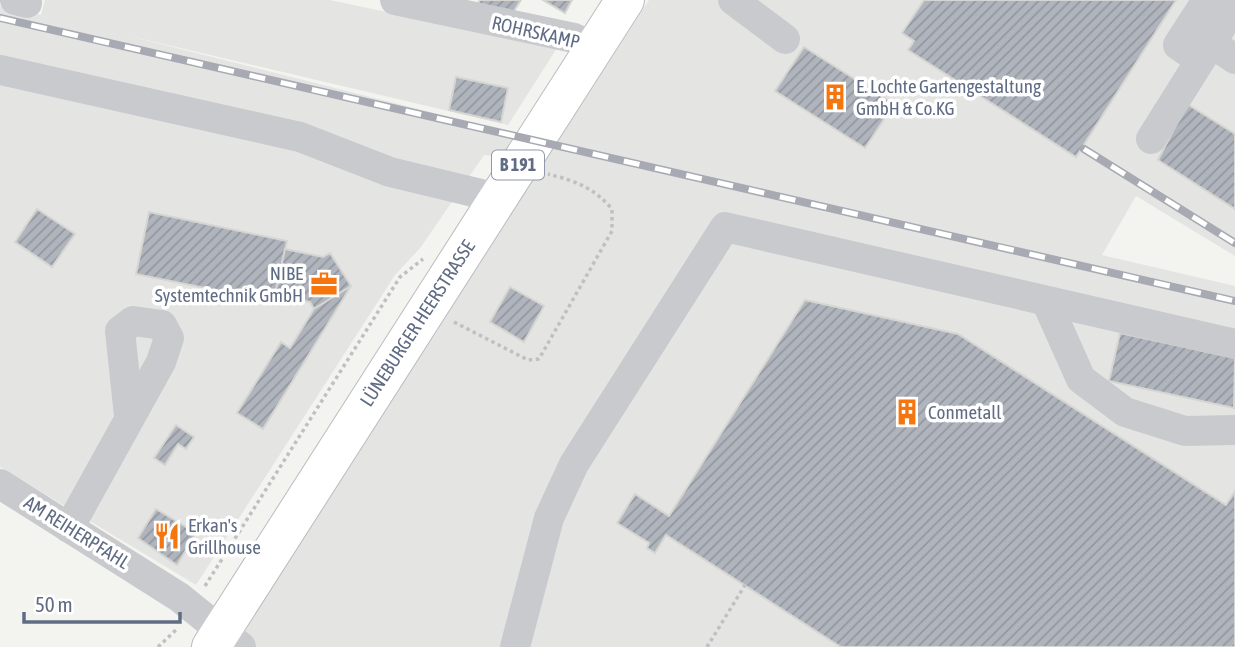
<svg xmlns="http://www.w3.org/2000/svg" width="1235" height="647" font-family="'Asap Condensed',sans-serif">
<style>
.built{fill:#e4e5e3}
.building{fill:url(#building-hatch);stroke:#d5d5d2;stroke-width:2}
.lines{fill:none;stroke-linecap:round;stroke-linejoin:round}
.major-casing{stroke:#babcc1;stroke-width:40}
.path{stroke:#bec0c2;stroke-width:3.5;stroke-dasharray:3.5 3.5;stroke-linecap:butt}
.minor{stroke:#c8cace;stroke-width:30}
.major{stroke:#fff;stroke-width:38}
.rail-casing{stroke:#a7aab2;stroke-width:8}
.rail{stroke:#fff;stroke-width:5;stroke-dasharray:16;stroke-linecap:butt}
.labels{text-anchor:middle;stroke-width:7;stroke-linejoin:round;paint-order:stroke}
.shield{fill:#fff;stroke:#9098a9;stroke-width:2}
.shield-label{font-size:18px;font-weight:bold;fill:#606c84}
.street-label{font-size:19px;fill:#606c84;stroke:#fff}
.poi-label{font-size:19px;fill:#606c84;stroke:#fff;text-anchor:start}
</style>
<defs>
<pattern id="building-hatch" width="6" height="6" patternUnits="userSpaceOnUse" patternTransform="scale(1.75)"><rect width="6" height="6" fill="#b0b5bd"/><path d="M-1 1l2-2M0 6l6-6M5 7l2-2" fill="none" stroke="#93979f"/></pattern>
</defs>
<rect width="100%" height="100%" fill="#f3f4ef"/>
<polygon class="built" points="45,0 330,0 557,48 508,125 125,35 501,130 559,140 649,0 1235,0 1235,256 1136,196 1102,255 1235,286 1235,647 234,647 541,162 484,155 421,247 395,275 196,585 0,467 0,6 41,15"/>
<g class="building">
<polygon points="480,0 521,0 512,14 476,7"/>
<polygon points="543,0 572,0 565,13"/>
<polygon points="924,0 1176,0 1076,157 908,50 914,41 902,33"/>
<polygon points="804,47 894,104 865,148 775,91"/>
<polygon points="456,77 508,88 501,122 449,110"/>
<polygon points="1187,104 1235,134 1235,209 1158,160"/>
<polygon points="37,209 75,234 52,267 15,242"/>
<polygon points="149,212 287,241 274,302 136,274"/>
<polygon points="285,249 323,257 330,253 351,286 314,309 310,302 275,294"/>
<polygon points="351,286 263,429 237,413 281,342 290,348 314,309"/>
<polygon points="510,287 544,306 524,342 490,322"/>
<polygon points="805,300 958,334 1226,505 1235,491 1235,647 841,647 666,535 655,553 647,548 649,543 617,523 635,494 669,516"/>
<polygon points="1120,333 1235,358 1234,408 1109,381"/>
<polygon points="176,425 194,437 186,449 178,444 165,465 154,458"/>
<polygon points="156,509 196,533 177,565 138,538"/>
</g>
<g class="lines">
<g class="major-casing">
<polyline id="major" points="211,647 625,0"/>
</g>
<g class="path">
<path d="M454 322 528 360 539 359 612 231V209C593 187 575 181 548 174"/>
<polyline points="205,586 400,277 423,259"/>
<polyline points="158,647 178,628"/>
<polyline points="707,647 745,585"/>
</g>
<g class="minor">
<polyline points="15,0 27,3"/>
<polyline points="395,0 574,38 595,47"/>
<polyline points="733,0 785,39"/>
<polyline points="1211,43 1235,59"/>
<polyline points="1200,60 1178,45 1207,0"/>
<polyline points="0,70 300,137 390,172 498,198"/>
<polyline points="1151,139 1235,5"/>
<polyline points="1047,303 1081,379 1125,412 1185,431 1235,430"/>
<polyline points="0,484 179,597 241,647"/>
<polyline points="69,528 161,362 169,338 162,325 133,321 120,331 129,416"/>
<polyline points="515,647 549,518 574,464 725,227 1235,344"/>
</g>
<use href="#major" class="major"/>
<g class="rail-casing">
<g id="rail">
<polyline points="0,18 1235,301"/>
<polyline points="1084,149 1235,243"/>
</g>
</g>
<use href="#rail" class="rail"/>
</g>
<defs>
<g id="building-bare" transform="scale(2.1)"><path d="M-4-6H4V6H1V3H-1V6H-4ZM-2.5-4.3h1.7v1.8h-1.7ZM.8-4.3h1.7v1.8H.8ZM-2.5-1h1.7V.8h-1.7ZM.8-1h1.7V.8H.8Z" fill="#f5750f" stroke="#fff" stroke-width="2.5" paint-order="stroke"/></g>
<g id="office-bare" transform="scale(2.1)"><path d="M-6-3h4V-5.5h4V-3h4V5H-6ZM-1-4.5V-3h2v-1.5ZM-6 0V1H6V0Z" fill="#f5750f" stroke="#fff" stroke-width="2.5" paint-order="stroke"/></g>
<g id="restaurant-bare" transform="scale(2.1)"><path d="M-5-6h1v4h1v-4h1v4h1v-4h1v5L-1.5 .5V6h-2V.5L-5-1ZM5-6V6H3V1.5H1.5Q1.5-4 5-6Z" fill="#f5750f" stroke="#fff" stroke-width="2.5" paint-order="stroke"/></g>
</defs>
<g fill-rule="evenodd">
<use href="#building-bare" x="835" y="97"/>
<use href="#office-bare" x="324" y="284"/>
<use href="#building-bare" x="907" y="412"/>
<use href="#restaurant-bare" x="167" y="536"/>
</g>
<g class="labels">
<rect class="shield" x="492" y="150.5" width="52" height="29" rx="5"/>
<g class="shield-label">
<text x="518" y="171">B 191</text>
</g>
<g class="street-label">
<text transform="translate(536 32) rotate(13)" y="7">ROHRSKAMP</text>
<text transform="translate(417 323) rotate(-57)" y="7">LÜNEBURGER HEERSTRASSE</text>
<text transform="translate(77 532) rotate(32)" y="7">AM REIHERPFAHL</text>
</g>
<g class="poi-label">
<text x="856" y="93">E. Lochte Gartengestaltung<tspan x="856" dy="22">GmbH &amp; Co.KG</tspan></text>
<text x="303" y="280" text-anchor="end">NIBE<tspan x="303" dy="22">Systemtechnik GmbH</tspan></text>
<text x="928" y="419">Conmetall</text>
<text x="188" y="532">Erkan's<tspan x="188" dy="22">Grillhouse</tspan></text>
</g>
</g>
<path d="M24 612v10h156v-10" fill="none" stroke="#606c84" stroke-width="3.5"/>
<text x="35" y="612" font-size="21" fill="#606c84" stroke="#ffffff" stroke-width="5" paint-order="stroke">50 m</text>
</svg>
